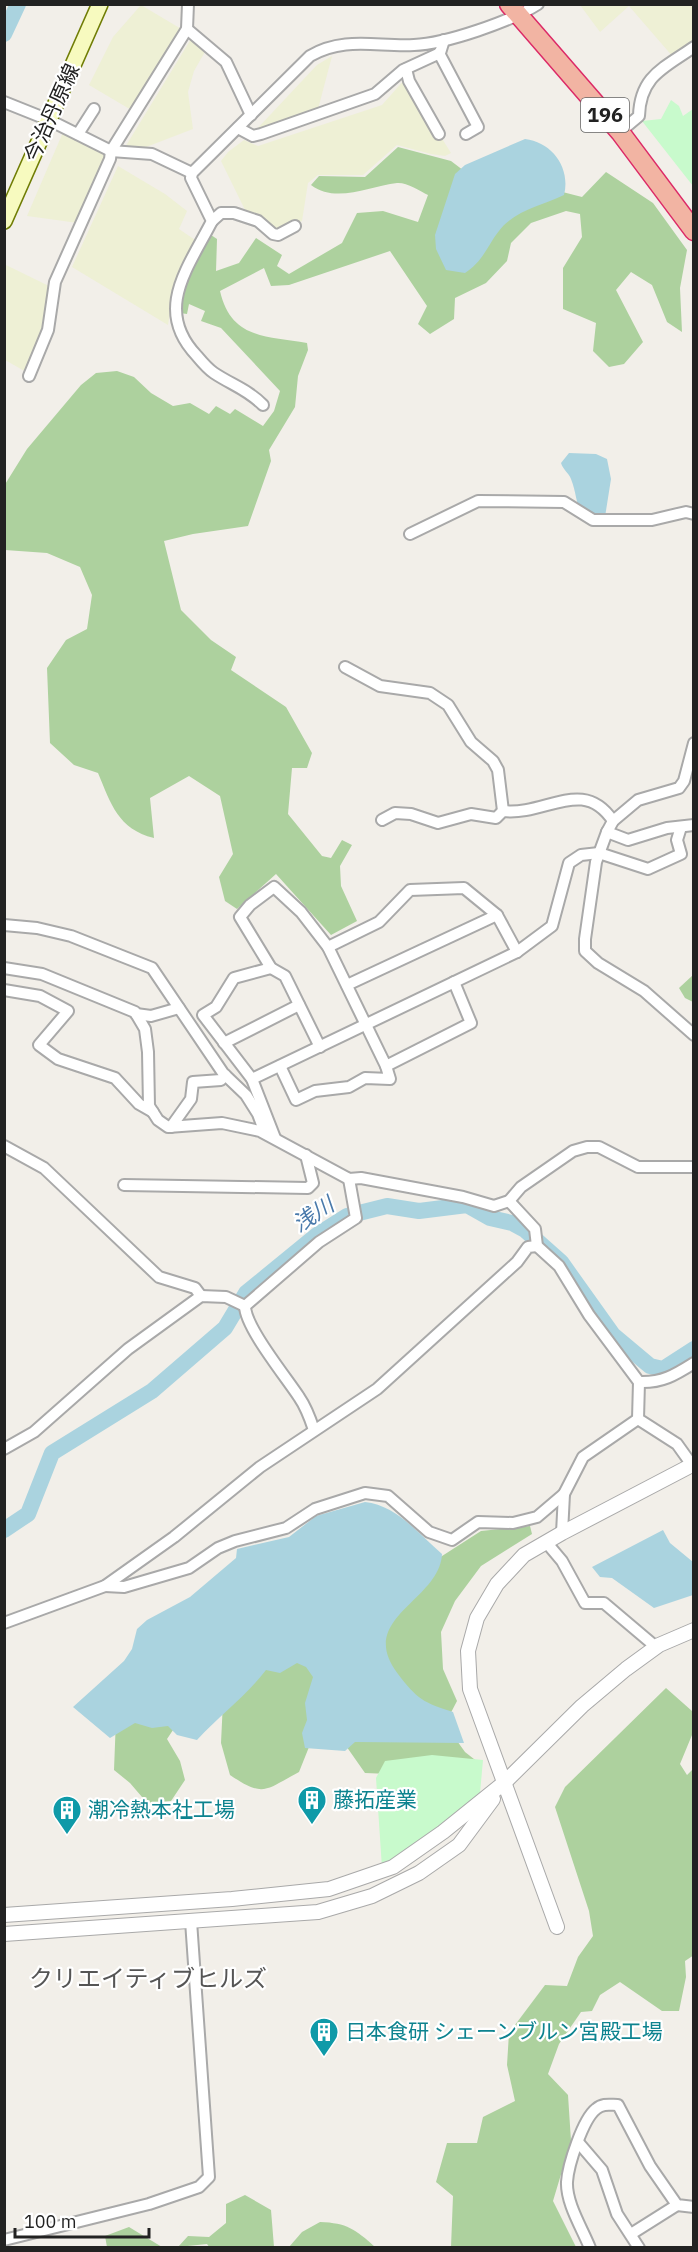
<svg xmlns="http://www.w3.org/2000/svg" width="698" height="2252" font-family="'IBM Plex Sans','Noto Sans JP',sans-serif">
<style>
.farmland{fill:#eef0d5}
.forest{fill:#add19e}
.park{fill:#c8facc}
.water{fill:#aad3df}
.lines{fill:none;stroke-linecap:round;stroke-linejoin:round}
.river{stroke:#aad3df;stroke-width:16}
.minor-casing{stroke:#a9a9a9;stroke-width:14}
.tertiary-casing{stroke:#a9a9a9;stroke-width:16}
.secondary-casing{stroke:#707d05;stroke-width:18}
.trunk-casing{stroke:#dc2a67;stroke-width:21}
.minor{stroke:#fff;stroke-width:10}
.tertiary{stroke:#fff;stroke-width:14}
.secondary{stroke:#f7fabf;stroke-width:15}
.trunk{stroke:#f2b4a3;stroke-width:18}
.labels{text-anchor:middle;stroke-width:4.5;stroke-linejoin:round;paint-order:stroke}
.shield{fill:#fff;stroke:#646464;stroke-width:1.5}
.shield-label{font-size:20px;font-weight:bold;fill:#222}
.street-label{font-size:21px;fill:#222;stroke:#fff}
.culture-label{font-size:21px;fill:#0d838f;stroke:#fff;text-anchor:start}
.water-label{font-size:22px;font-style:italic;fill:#4a7aab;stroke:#fff}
.quarter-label{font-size:24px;fill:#555;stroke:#fff}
</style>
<rect width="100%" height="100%" fill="#f2efe9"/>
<g class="farmland">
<polygon points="141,5 183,30 133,111 89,85 113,37"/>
<polygon points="580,5 693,5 693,43 674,58 629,6 600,32"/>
<polygon points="191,39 206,50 194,71 188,92 193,129 141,149 124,149"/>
<polygon points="332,56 317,113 255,131 317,65"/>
<polygon points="405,79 451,153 445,156 431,154 397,145 363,175 318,175 308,183 302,221 274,231 247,214 221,161 228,152 244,140 258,146 382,105"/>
<polygon points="64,130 108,156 78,223 27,216"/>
<polygon points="118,166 165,194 187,211 179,229 198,242 175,283 168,325 72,267"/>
<polygon points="6,265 51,287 45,329 28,373 5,360"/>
</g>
<g class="forest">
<path d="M398 147 451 161 476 180 547 188 582 197 606 172 653 203 687 250 680 288 682 332 667 322 652 285 631 272 616 290 643 342 624 364 609 367 593 351 596 323 563 309V268L582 237 580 214 566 211 531 223 511 243 507 261 486 283 455 298 454 319 430 334 418 324 427 306 390 251 289 285 271 286 264 268 220 291C231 339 266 336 307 343L308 350 298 376 295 407 269 450 271 461 248 526 193 534 164 541 181 610 211 640 236 657 231 670 286 707 312 753 307 768H292L288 814 322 856 331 858 342 840 352 845 340 866 341 886 357 921 331 935 276 874 237 909 225 901 219 877 233 854 220 796 189 776 150 798 154 838C118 829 111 804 98 773L74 765 50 743 47 668 66 640 87 629 92 595 80 567 47 553 5 550 4 486 27 449 81 385 96 373 117 371 134 377 151 393 173 406 190 403 209 414 216 406 230 414 235 409 263 426 274 411 280 391 221 328 201 321 205 311 189 304 187 314 180 313 183 287 211 235 217 239 216 271 239 263 256 238 282 255 277 266 289 274 342 243 357 213 383 211 418 222 428 195C420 191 406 182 397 183 370 186 336 204 311 185L319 176 365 177Z"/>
<polygon points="693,975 693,1002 685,998 679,988"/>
<path d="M530 1526 532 1534 481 1566 455 1601 441 1632 443 1669 457 1701 445 1724 465 1752 479 1763 414 1775 365 1773 337 1733 315 1732 299 1772C265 1790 264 1798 230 1775L221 1743 223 1701 179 1721 167 1739 180 1761 185 1780 171 1801 148 1804 130 1783 114 1770 116 1718 370 1627 414 1574 481 1531Z"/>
<polygon points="666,1688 692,1711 692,1735 680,1764 687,1775 693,1769 694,1955 685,1961 686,1977 679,2011 662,2011 620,1982 600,1995 592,2011 581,2012 559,2044 548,2074 568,2095 571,2141 553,2201 576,2247 451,2247 453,2196 436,2182 447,2143 477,2143 483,2117 515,2101 507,2065 509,2033 545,1985 567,1986 578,1957 593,1936 589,1911 555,1807 565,1787"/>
<polygon points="245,2195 271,2210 274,2247 210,2248 207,2244 178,2247 188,2236 209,2237 226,2223 226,2204"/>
<path d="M320 2222C347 2223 355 2229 375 2247H289L302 2232Z"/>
<polygon points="129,2227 162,2247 107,2247 105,2236"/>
</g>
<g class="park">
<polygon points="671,100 679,106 683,116 693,109 693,186 642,121 661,119"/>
<polygon points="432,1755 483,1760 479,1804 382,1868 376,1778 385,1761"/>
</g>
<g class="water">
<path d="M525 139C552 142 571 168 564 195 543 205 521 209 504 225 488 242 486 259 465 273L446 270 436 249 435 235 455 174 465 165Z"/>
<path d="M569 453 596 454 607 459 611 479 605 517C572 519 580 501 571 479 569 473 563 470 561 463Z"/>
<path d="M365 1502C396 1505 419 1534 442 1554 440 1601 355 1618 398 1674 417 1699 424 1703 453 1712L464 1743 355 1742 345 1751 305 1748 302 1733 307 1720 305 1703 313 1677 306 1667 297 1663 280 1673 266 1670C246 1696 220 1715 197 1740L177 1735 168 1726 152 1728 135 1723 110 1738 73 1707 124 1661 132 1649 137 1629 147 1620 190 1597 236 1558 237 1549 289 1537 316 1516Z"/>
<polygon points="663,1530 670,1543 693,1562 693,1595 654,1608 612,1578 600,1577 592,1567"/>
</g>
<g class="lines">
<g class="river">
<polyline points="4,34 18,4"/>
<polyline points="4,1530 28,1514 52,1453 152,1391 225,1328 246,1293 317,1235 347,1216 387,1206 419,1211 467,1205 490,1218 512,1223 525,1230 561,1262 613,1335 650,1366 663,1369 694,1349"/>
</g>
<g class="minor-casing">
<g id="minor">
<polyline points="187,29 226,62 251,115"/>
<polyline points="439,53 478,127 466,134"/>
<polyline points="406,69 409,81 439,134"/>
<polyline points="4,102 49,120 111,151 152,154 192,173"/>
<polyline points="238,128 253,136 261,134 375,94 403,70 440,53 444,40"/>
<path d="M620 132 639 116C640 76 664 68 694 47"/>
<polyline points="78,134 94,109"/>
<polyline points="212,221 221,213 234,213 258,221 273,234 278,235 295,226"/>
<polyline points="29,376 48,330 55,282 110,159 111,151 187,29 188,4"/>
<path d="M263 405C247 389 232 385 214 373 208 369 202 362 197 356 153 310 188 268 212 221L191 178 192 173 310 56C344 36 377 47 414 45 445 44 512 21 538 4"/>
<polyline points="410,534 478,501 564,502 593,520 652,520 686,512 694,514"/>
<polyline points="345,667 380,686 430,693 448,705 471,742 493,761 498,770 503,811"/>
<polyline points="694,743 684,781 679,788 638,800 613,821 607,832 596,862 585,939 585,951 598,963 644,991 694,1035"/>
<path d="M382 820 395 813 411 814 438 823 471 814 496 818 503 811C546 816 583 776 613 821"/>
<polyline points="607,832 628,840 667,828 694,825"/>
<polyline points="497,915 517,952"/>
<polyline points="4,925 37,928 71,936 152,968 223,1073 246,1095 258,1114 265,1133"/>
<polyline points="328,947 379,922 410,890 464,888 497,915 347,985"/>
<polyline points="4,968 42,974 135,1012 145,1029 148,1052 149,1106 158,1120 168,1127 222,1123 260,1131 349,1179 361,1178 463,1197 494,1206 509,1201 521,1187 573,1151 587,1147 599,1147 638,1167 694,1167"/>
<polyline points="271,968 234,978 216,1007 203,1015 252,1079 275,1138"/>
<polyline points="4,990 40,996 68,1011 39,1045 58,1059 115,1078 139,1104 153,1112"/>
<polyline points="136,1014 151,1016 179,1008"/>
<polyline points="224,1043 299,1005"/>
<polyline points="320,1047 285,976 271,968 240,917 250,905 274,887 301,912 328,947 386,1066 471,1023 454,982"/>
<polyline points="280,1066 296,1100 315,1091 349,1087 365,1078 390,1079 386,1066"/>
<polyline points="252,1079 517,952 552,926 569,863 581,855 599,853 648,869 681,854 677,840 681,827"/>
<polyline points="171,1127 191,1099 193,1082 221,1080 225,1075"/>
<polyline points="4,1146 44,1168 159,1277 195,1288 201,1296"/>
<polyline points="124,1185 308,1188 313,1183 306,1155"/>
<polyline points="509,1201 535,1229 537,1246 559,1266 589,1315 639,1382 638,1419 677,1444 692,1465"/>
<path d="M639 1382C662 1383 675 1375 694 1363"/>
<path d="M314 1430C310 1418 306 1407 299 1397 286 1377 245 1327 245 1306L319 1242 356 1218 349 1179"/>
<polyline points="4,1449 34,1432 128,1349 201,1296 226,1297 245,1306"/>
<polyline points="562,1533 564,1494"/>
<polyline points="546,1542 562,1561 585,1603 604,1603 656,1647"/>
<polyline points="105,1586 124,1587 189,1568 218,1548 235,1541 286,1528 315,1509 365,1493 388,1496 429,1532 452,1540 478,1522 513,1523 537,1517 564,1494 583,1457 638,1419"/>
<polyline points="4,1623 105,1586 174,1537 260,1467 377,1389 517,1262 528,1247 537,1246"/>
<polyline points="578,2142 602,2170 617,2214 639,2248"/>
<polyline points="631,2234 677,2205"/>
<polyline points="4,2240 149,2204 199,2187 209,2177 191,1921"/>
<path d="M590 2248C582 2228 566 2203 567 2182 568 2165 583 2119 596 2109 603 2103 610 2105 618 2105L650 2166 677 2205 694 2207"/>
</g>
</g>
<g class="tertiary-casing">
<g id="tertiary">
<polyline points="4,1915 232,1899 329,1889 393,1867 443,1832 505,1782 582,1706 626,1669 659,1645 694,1630"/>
<polyline points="557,1927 470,1689 468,1651 477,1618 497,1584 524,1555 562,1533 694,1464"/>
<polyline points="4,1934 318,1912 372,1896 419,1873 459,1845 493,1799"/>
</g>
</g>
<g class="secondary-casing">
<polyline id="secondary" points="4,221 100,4"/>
</g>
<g class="trunk-casing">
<polyline id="trunk" points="509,4 620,132 694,231"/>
</g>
<use href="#minor" class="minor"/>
<use href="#tertiary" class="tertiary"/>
<use href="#secondary" class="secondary"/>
<use href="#trunk" class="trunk"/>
</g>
<defs>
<g id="building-pin" transform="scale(1.5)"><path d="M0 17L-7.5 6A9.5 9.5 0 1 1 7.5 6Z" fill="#0f9aa8" stroke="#fff"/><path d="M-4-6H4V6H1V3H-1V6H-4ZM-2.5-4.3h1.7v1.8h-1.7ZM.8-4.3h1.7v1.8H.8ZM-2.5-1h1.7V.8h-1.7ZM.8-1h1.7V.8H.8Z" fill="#fff"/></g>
</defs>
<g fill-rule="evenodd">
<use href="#building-pin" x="312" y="1800"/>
<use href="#building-pin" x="67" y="1810"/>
<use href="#building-pin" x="324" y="2032"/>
</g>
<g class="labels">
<rect class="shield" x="581" y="98" width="48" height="34" rx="4.5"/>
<g class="shield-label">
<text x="605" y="122">196</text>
</g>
<g class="street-label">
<text transform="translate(52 113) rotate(-66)" y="7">今治丹原線</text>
</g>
<g class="culture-label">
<text x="333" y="1807">藤拓産業</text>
<text x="88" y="1817">潮冷熱本社工場</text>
<text x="345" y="2039">日本食研 シェーンブルン宮殿工場</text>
</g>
<g class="water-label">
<text transform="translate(313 1214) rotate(-33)" y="8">浅川</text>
</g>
<g class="quarter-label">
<text x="148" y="1987">クリエイティブヒルズ</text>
</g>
</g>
<rect width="698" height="2252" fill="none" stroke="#222222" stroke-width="12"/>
<path d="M15 2228v9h134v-9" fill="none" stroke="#222222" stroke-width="3"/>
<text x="24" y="2228" font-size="18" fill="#222222" stroke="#ffffff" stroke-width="4.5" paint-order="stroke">100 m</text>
</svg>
